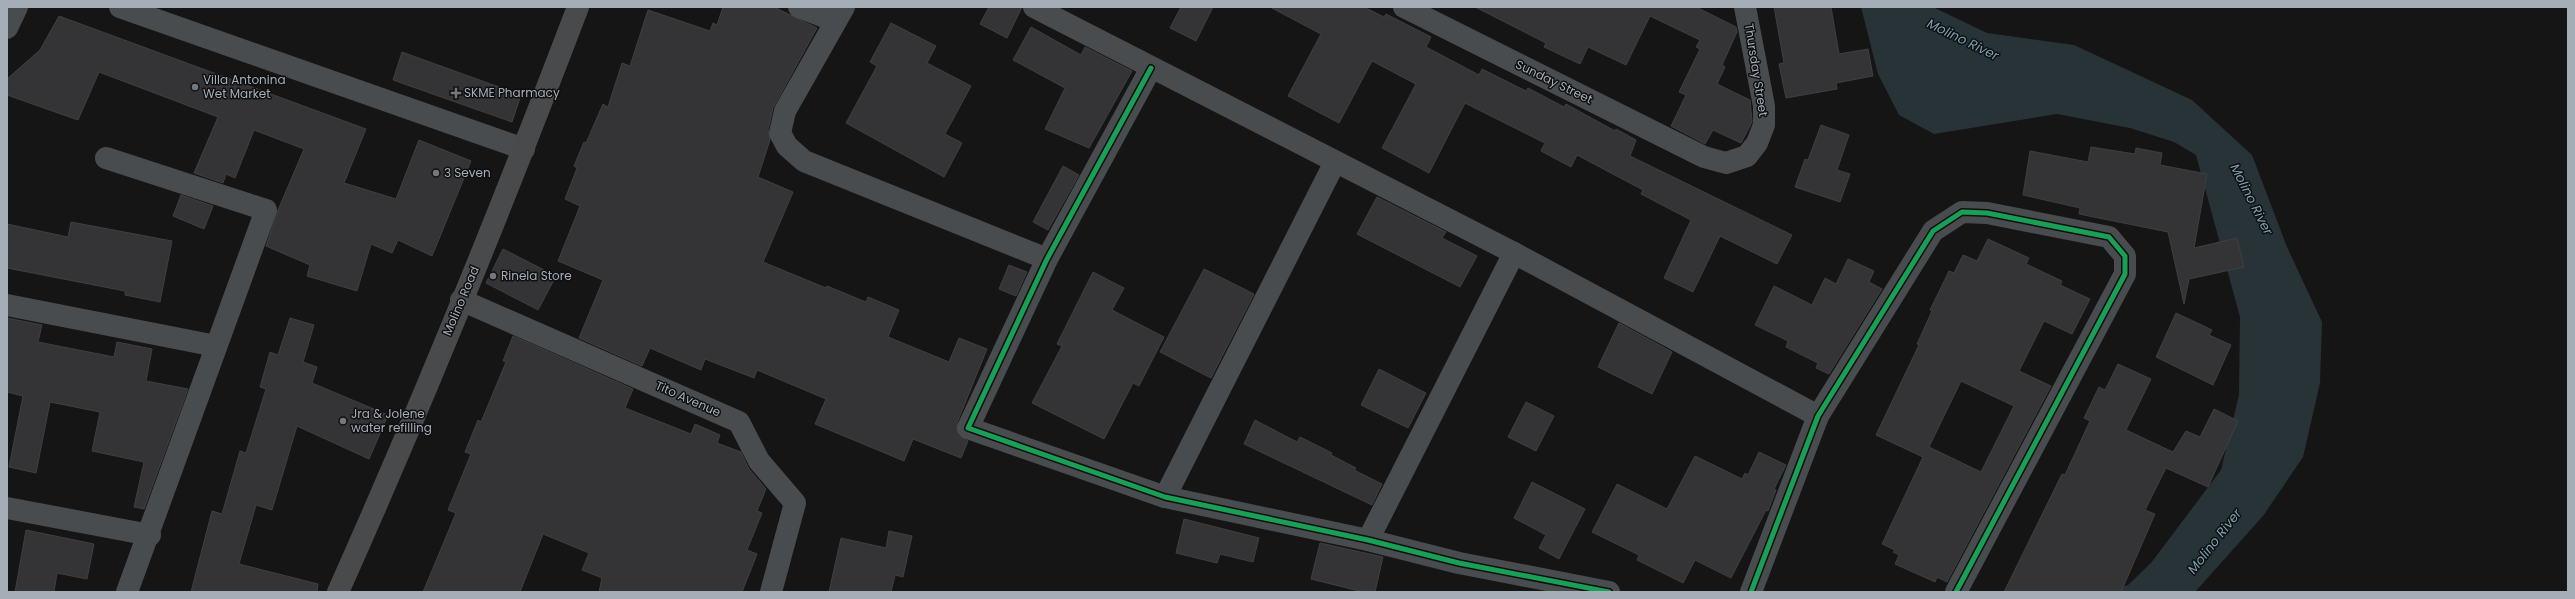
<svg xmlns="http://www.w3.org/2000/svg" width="2575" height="599" font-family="Poppins,sans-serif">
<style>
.water{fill:#283337}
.building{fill:#343436;stroke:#3d4041;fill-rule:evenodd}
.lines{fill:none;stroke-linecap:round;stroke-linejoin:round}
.minor{stroke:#494c4e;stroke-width:22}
.secondary{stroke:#484a4c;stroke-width:22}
.cycleway-casing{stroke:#0f0f11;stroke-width:8}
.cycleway{stroke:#1a9f57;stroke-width:5}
.poi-dot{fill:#73787e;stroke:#0f0f11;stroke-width:1.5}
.labels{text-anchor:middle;stroke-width:3;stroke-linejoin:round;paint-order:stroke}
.street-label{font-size:12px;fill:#a5aeb7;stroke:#0f0f11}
.poi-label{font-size:12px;fill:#a5aeb7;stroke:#0f0f11;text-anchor:start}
.water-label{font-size:13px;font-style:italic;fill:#7ba3b3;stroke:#0f0f11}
</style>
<rect width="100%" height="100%" fill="#151515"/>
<polygon class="water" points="1861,7 1933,7 1987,33 2074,45 2192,100 2252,155 2287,247 2322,322 2320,383 2303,457 2263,516 2195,592 2107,592 2128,585 2151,563 2221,470 2239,395 2240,317 2196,155 2174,142 2130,128 2057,114 1934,134 1899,115 1878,74"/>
<g class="building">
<polygon points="723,7 774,7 817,28 773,108 768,130 770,140 758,177 793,192 763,262 826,288 827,286 866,302 868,297 899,310 888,337 949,362 959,338 987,349 957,423 958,435 968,441 961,458 913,439 904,461 815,424 826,399 757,370 754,378 705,359 701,370 650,348 642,366 579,338 603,280 558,261 580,206 565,199 577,168 574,166 584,142 586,143 603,104 608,107 622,63 630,66 648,10 710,31 713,23 717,25"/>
<polygon points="989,7 1022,7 1007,38 980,24"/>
<polygon points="1181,7 1213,7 1196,41 1170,28"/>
<polygon points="1270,7 1364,7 1384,17 1386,14 1431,37 1426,47 1479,75 1482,69 1526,91 1528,88 1564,107 1566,104 1615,131 1616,129 1636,140 1630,156 1792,235 1777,264 1720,236 1693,292 1664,278 1691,220 1641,194 1643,190 1577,155 1571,167 1541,151 1545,143 1465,103 1429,173 1382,148 1416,84 1372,61 1339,123 1288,96 1321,34"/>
<polygon points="1475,7 1696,7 1736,27 1737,32 1722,65 1725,67 1717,84 1750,100 1752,122 1741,143 1713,130 1705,144 1671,126 1686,95 1679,92 1700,49 1696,47 1700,40 1650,16 1626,65 1588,47 1580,64 1544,47 1546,43"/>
<polygon points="1774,7 1831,7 1839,54 1868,49 1873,76 1836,83 1837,89 1786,98 1779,64 1784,63"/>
<polygon points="59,16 366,129 344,183 396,199 419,140 471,161 432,256 398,240 392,253 371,244 357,291 307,276 310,265 266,246 278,210 304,149 254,130 235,178 226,174 223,183 194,173 218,117 99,72 78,120 7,95 7,79 40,50"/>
<polygon points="891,23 936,46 927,63 971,86 945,134 962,143 944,177 846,123 877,66 870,62"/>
<polygon points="1031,27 1081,55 1085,47 1132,71 1089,148 1045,129 1065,88 1013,60"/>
<polygon points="402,52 521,95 512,122 393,80"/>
<polygon points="1821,125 1849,135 1837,170 1850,174 1840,202 1795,187 1805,159 1808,160"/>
<polygon points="2091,147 2135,154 2136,148 2162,153 2160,165 2207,174 2194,248 2237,238 2244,267 2189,279 2184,304 2168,232 2079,214 2080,208 2023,195 2030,151 2088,162"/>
<polygon points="1063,166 1079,175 1048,230 1033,222"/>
<polygon points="181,195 213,206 204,229 173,216"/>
<polygon points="1377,197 1446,232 1442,238 1477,256 1460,287 1357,234"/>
<polygon points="71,222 172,241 160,302 125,295 125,291 7,268 7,224 68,237"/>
<path d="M1988 239 2029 258 2026 264 2062 281 2060 285 2090 299 2072 334 2044 321 2019 371 2051 386 1947 582 1937 577 1935 582 1895 564 1899 555 1893 552 1895 550 1882 544 1923 457 1876 435 1919 345 1917 344 1932 311 1930 310 1949 271 1954 273 1963 255 1977 261ZM1961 381 2014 406 1981 472 1929 447Z"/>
<polygon points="503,249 556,276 538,310 486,283"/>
<polygon points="1848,259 1874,271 1869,282 1882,289 1829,374 1816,368 1818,363 1786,347 1788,341 1755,325 1774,286 1812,305 1825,278 1836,284"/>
<polygon points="1009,265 1027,272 1016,296 999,289"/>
<polygon points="1204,269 1254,294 1211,378 1160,352"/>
<polygon points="1093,272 1124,288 1112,310 1164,337 1139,386 1133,383 1104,439 1032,403 1062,346 1057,344"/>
<polygon points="2176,313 2212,330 2209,335 2231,345 2213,385 2156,357"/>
<polygon points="7,318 42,325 38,342 114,357 117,342 152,349 146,381 188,389 144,509 134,507 144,462 92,451 100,412 50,402 36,473 9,467 23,396 7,392"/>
<polygon points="290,318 314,325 303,362 317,367 312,383 388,415 369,459 297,426 272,510 256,505 239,564 318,584 317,592 191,592 212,511 222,514 240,451 246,453 266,389 260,387 270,352 278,355"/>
<polygon points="1619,323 1672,352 1652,394 1598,367"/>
<polygon points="513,336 633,389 625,408 691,434 695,424 720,435 717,443 741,452 749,469 766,489 757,511 762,513 747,550 757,554 742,592 599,592 602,578 582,570 589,553 543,534 520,592 423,592 456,513 448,510 471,454 465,452 478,420 481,422 506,362 503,361"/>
<polygon points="2118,364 2151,379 2126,430 2173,452 2186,431 2200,437 2214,409 2238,421 2208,487 2166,468 2145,510 2155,514 2121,592 2004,592 2062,474 2065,475 2090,421 2084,418 2099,387 2105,390"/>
<polygon points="1379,369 1426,393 1408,428 1361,405"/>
<polygon points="1526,402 1554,416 1536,451 1508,437"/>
<polygon points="1255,420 1297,442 1300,437 1332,453 1331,455 1356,468 1354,470 1382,484 1372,505 1244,444"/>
<polygon points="1759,452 1786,465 1774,489 1776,490 1768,511 1766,510 1731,578 1695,560 1683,583 1637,560 1639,555 1592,532 1617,484 1667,509 1695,456 1742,479 1745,473 1748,475"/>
<polygon points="1532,482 1585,509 1559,559 1539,548 1546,535 1514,518"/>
<polygon points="1184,519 1259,538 1253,562 1220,554 1217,563 1176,553"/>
<polygon points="26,530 94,544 87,579 57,573 54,592 15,592"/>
<polygon points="889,531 912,536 903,577 895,575 891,592 829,592 841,538 886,548"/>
<polygon points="1320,543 1383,557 1375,592 1363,592 1311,579"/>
</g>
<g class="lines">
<g class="minor">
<polyline points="120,7 524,149"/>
<polyline points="799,7 835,21"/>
<polyline points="844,7 785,111 780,133 787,146 804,161 1047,259"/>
<polyline points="1034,7 1514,253 1818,416"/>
<polyline points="1404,7 1704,157 1726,163 1747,156 1757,143 1764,125 1764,106 1745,7"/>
<polyline points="7,28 17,7"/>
<polyline points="1151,68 1047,259 968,428 1165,497 1368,540 1459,563 1609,592"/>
<polyline points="106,158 266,210 127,592"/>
<polyline points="461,300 739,422 759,461 795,503 771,592"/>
<polyline points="7,305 216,346"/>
<polyline points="1165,497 1335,162"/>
<polyline points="7,508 150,535"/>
<polyline points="1368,540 1514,253"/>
<polyline points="1751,592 1818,416 1933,231 1962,212 1987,213 2109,237 2125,256 2125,274 1956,592"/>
</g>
<path class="secondary" d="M338 592C424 400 503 204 578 7"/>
<g class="cycleway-casing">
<g id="cycleway">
<polyline points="1151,68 1047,259 968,428 1165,497 1368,540 1459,563 1609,592"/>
<polyline points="1751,592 1818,416 1933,231 1962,212 1987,213 2109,237 2125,256 2125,274 1956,592"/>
</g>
</g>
<use href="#cycleway" class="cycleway"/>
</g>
<g class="poi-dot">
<circle cx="195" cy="87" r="4"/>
<path d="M454 87h4v4h4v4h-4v4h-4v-4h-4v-4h4z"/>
<circle cx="436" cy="173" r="4"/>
<circle cx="493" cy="276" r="4"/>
<circle cx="343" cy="421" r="4"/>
</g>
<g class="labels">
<g class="street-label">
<text transform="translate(1756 70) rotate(81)" y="4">Thursday Street</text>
<text transform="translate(1554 82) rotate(26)" y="4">Sunday Street</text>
<text transform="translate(461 301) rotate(-67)" y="4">Molino Road</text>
<text transform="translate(688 399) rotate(24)" y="4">Tito Avenue</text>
</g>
<g class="poi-label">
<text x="203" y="84">Villa Antonina<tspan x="203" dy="14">Wet Market</tspan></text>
<text x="464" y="97">SKME Pharmacy</text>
<text x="444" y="177">3 Seven</text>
<text x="501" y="280">Rinela Store</text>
<text x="351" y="418">Jra &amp; Jolene<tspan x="351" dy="14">water refilling</tspan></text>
</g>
<g class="water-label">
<text transform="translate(1963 39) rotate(26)" y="5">Molino River</text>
<text transform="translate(2252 199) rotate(63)" y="5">Molino River</text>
<text transform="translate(2214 541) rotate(-52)" y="5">Molino River</text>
</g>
</g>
<rect width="2575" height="599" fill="none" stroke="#a5aeb7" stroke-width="16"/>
</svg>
